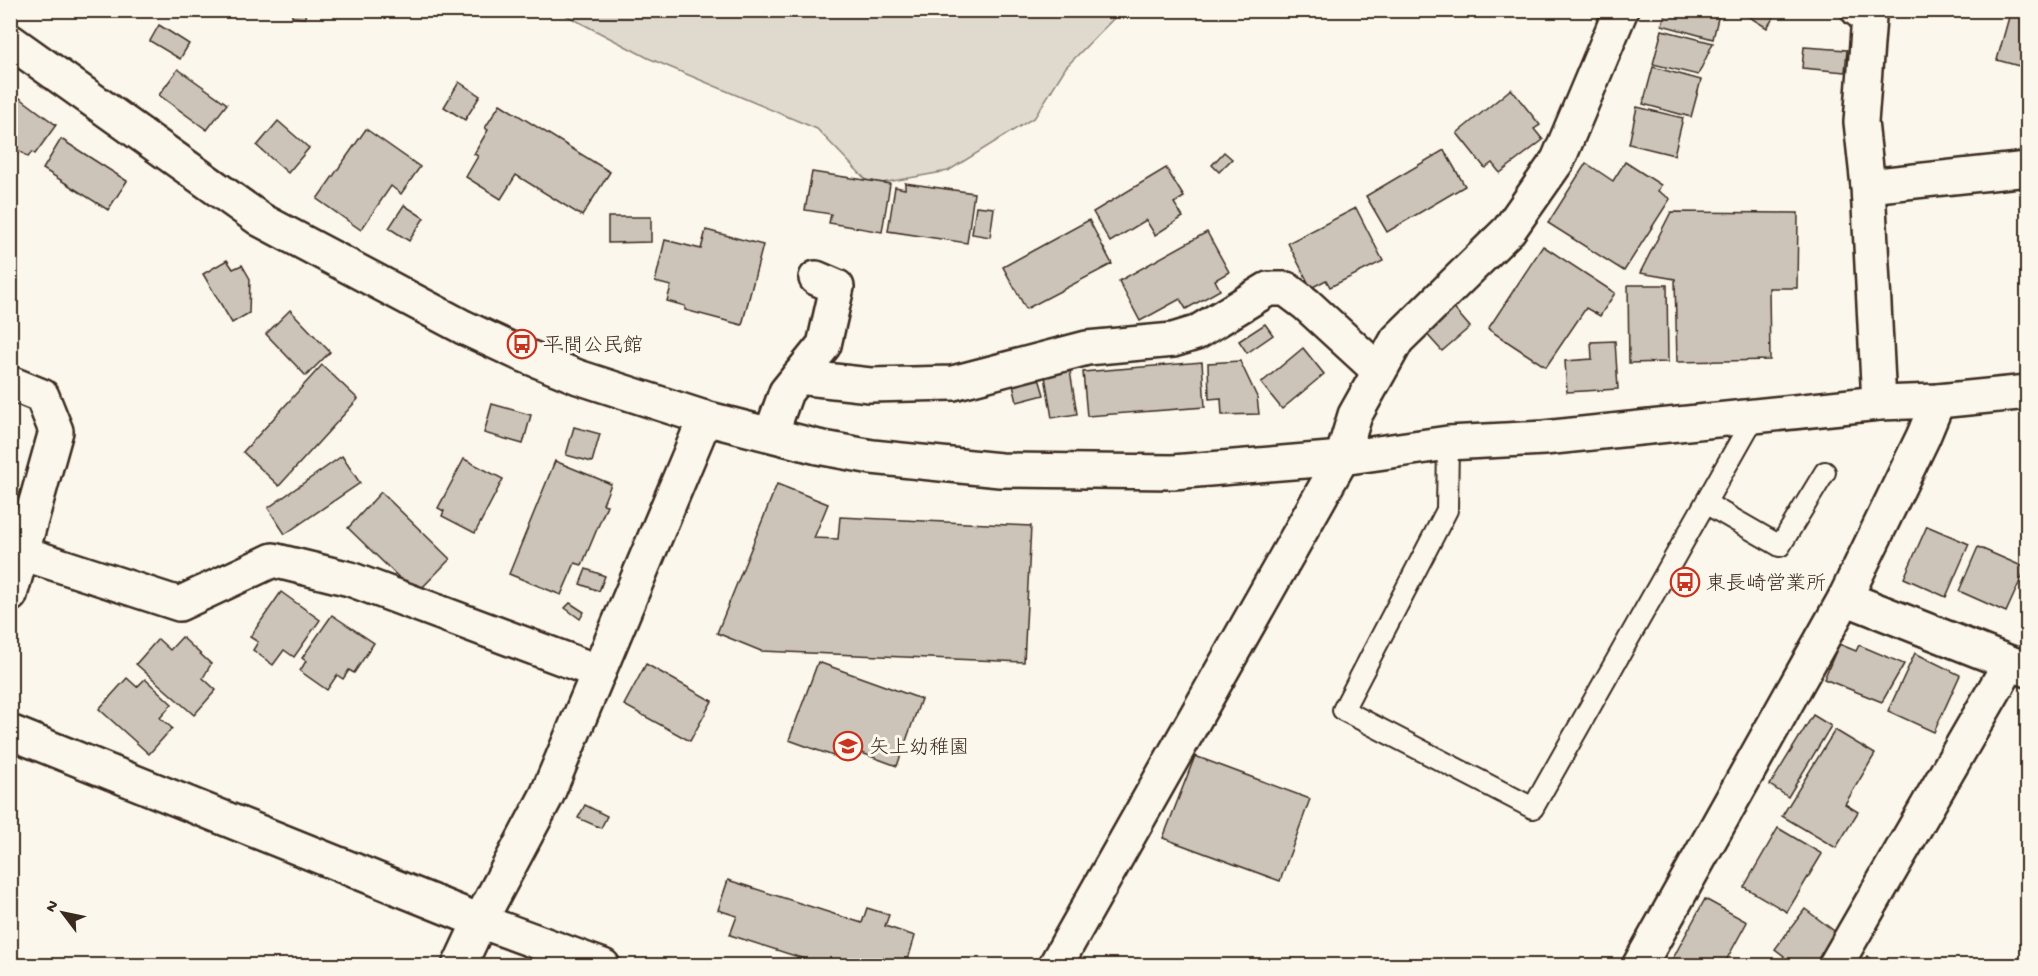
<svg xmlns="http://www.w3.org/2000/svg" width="2038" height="976" font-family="'Gochi Hand','Klee One',sans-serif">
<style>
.green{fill:#dfd9ce;stroke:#8d8276;stroke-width:1.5}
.building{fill:#ccc4b9;stroke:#3b2a1e;stroke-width:1.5}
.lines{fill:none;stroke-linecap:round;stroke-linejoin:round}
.lane-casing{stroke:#3b2a1e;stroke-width:24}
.street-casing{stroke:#3b2a1e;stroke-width:38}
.secondary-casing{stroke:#3b2a1e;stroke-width:38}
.lane{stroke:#fbf7ec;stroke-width:20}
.street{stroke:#fbf7ec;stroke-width:33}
.secondary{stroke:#fbf7ec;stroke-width:33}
.labels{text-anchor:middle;stroke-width:6;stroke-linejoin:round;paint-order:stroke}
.poi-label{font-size:20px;fill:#3b2a1e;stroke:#fbf7ec;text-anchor:start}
</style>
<rect width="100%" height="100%" fill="#fbf7ec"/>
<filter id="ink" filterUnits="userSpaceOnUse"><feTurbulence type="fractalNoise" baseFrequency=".0167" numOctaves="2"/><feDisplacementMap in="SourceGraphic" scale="12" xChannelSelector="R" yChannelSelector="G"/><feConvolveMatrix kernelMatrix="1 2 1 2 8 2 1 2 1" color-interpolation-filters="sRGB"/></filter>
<g filter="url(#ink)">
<polygon class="green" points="1117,10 1118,14 1066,67 1035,117 948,171 871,185 817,129 648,58 558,11"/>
<g class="building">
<polygon points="292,10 306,10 305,18 292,17"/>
<polygon points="1666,10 1720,10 1713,39 1662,25"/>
<polygon points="1738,10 1778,10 1767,28"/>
<polygon points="2011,10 2028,10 2028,58 2026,58 2023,67 1997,60"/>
<polygon points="159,25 189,44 180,59 150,41"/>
<polygon points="1662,30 1713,43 1698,75 1653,64"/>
<polygon points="1804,47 1847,50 1845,72 1802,68"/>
<polygon points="1653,67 1701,80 1691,117 1643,104"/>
<polygon points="178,69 227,104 207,130 159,95"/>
<polygon points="459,82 480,96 465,120 444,107"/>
<polygon points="1511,89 1540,125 1534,129 1543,140 1500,173 1492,163 1485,168 1457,133"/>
<polygon points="20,98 56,125 35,154 32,152 28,157 20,151 10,163 10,111"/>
<polygon points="500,104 610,172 582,216 516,175 501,199 466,177 478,156 474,154 488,130 485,128"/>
<polygon points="1637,107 1683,118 1674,155 1629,144"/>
<polygon points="278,121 309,148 288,173 257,146"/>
<polygon points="366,129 420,167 401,194 391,186 361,230 317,199"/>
<polygon points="61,139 127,181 108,210 43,169"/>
<polygon points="1444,150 1465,186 1387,232 1366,196"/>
<polygon points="1224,152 1232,159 1219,172 1212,165"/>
<polygon points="1625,162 1661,185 1658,191 1670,199 1624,271 1548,223 1586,163 1613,181"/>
<polygon points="1166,168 1184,197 1174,203 1183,217 1155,235 1146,220 1110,242 1093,212"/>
<polygon points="812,172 890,184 882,232 829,223 831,214 805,210"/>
<polygon points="905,183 974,193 967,243 888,231 895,187 905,189"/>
<polygon points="404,205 424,218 409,241 389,228"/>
<polygon points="976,206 994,208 990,237 972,234"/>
<polygon points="1356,208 1383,261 1330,287 1326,280 1311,288 1288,243"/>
<polygon points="1671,212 1798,213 1797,288 1769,288 1770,360 1677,362 1675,279 1640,273"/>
<polygon points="608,217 651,217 651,242 608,243"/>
<polygon points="1089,220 1112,264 1026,309 1003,267"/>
<polygon points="706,230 763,245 742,325 685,310 685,306 667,301 671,286 655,282 665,240 701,249"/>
<polygon points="1207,232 1229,272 1215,280 1220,290 1186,309 1180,299 1140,321 1119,281"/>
<polygon points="1543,246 1615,293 1600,316 1586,308 1546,367 1488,329"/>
<polygon points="227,260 233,269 242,265 250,279 249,313 232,323 203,274"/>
<polygon points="1628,285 1667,285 1668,362 1629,363"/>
<polygon points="1451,305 1470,327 1442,351 1423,330"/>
<polygon points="290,310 330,352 306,376 266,334"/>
<polygon points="1265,324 1273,335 1247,353 1239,341"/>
<polygon points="1615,341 1618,389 1567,392 1565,361 1592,359 1591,342"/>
<polygon points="1303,348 1324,374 1282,409 1261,383"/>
<polygon points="1240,361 1257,397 1259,414 1222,415 1221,398 1209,399 1208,363"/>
<polygon points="1202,362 1205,407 1087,416 1083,372"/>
<polygon points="322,365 358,399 279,486 243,452"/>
<polygon points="1070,371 1077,414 1052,418 1045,376"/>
<polygon points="1039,378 1044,395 1017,402 1013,385"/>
<polygon points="492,404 531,415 523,444 484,433"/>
<polygon points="574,427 600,434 592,462 566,455"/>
<polygon points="342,456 360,483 285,534 268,508"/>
<polygon points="464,459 503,479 475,533 442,516 444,511 438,508"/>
<polygon points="555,461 611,484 603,504 607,505 582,565 575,563 561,595 509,574"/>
<polygon points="777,484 828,504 814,538 838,539 840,517 1031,526 1024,662 761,651 717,633"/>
<polygon points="381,492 450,559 416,594 348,528"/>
<polygon points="1927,526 1969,544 1946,597 1904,578"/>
<polygon points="1978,547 2026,568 2006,612 1959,591"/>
<polygon points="586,569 605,576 599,591 580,584"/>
<polygon points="281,592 320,620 294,657 284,650 273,665 253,650 258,642 250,637"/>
<polygon points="570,603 584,612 580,619 565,608"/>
<polygon points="332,615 374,643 354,673 349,670 343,679 337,675 327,690 300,671 306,661 302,658"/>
<polygon points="182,637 211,664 203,678 216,690 194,715 136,664 158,639 170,650"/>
<polygon points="1839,644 1856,651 1859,645 1904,664 1882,702 1824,679"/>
<polygon points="1915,653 1960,675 1934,732 1888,711"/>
<polygon points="818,662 921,699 897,766 840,745 836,757 789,740"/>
<polygon points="646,664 712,701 690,741 624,705"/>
<polygon points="127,678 137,687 145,679 172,704 160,718 172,728 149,754 99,709"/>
<polygon points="1813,715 1831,726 1788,797 1770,785"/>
<polygon points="1835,730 1875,754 1845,804 1858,812 1836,848 1782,816"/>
<polygon points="1195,756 1310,799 1280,881 1163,838"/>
<polygon points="585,805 607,816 601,828 578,818"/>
<polygon points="1778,828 1822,854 1787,912 1744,887"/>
<polygon points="728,880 862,923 867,908 889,915 885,926 915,936 906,966 826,966 730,935 737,916 718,910"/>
<polygon points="1705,899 1747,922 1723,966 1677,966 1671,962"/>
<polygon points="1805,909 1846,940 1827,966 1779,966 1784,956 1775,949"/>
<polygon points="1867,956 1878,966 1861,966"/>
</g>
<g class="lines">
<g class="lane-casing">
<g id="lane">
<polyline points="1448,443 1447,510 1343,710 1533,808 1755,415"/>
<polyline points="1707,504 1780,546 1825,472"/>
</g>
</g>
<g class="street-casing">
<g id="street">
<polyline points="1858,10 1869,17 1861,122 1868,186 1879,403"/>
<polyline points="1868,186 2028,169"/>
<polyline points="798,377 870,385 953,383 1087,348 1173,340 1196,333 1268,289 1286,289 1306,304 1379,371"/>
<polyline points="10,383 42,396 56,431 10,595"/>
<polyline points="771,434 786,392 824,345 837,287 816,278"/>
<polyline points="22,553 179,604 273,560 350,579 599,672"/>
<polyline points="1845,598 2028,670"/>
<polyline points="10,732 480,921 603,966"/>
<polyline points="459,966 480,921 547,795 705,418"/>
<polyline points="1055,966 1342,458 1355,415 1397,340 1509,230 1558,160 1621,10"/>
<polyline points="1639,966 1845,598 1923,437 1938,401"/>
<polyline points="1835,966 2010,663"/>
</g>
</g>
<g class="secondary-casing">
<polyline id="secondary" points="10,41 261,220 463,327 519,353 578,377 705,418 818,447 872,457 1000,470 1173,472 1342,458 1448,443 1544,438 1879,403 1938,401 2028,392"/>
</g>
<use href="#lane" class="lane"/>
<use href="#street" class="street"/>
<use href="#secondary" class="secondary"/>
</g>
</g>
<defs>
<g id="bus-ring" transform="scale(1.5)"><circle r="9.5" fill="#fbf7ec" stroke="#c8321e" stroke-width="1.5"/><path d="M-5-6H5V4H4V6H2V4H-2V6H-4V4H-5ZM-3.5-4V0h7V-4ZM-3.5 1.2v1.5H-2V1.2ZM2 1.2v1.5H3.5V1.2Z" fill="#c8321e"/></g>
<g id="school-ring" transform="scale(1.5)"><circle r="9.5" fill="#fbf7ec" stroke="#c8321e" stroke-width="1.5"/><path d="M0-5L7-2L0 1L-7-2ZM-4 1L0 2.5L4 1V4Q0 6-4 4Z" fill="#c8321e"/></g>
</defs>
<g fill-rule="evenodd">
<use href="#bus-ring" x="522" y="344"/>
<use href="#bus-ring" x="1685" y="582"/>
<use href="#school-ring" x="848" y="746"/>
</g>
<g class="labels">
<g class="poi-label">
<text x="543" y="351">平間公民館</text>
<text x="1706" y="589">東長崎営業所</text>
<text x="869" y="753">矢上幼稚園</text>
</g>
</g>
<rect width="2038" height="976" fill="none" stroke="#fbf7ec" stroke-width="36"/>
<rect x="18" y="18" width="2002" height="940" fill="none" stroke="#3b2a1e" stroke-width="2" filter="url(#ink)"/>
<g transform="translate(63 913) rotate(302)" stroke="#fbf7ec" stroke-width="4.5" paint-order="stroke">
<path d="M0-4.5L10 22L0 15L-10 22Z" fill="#3b2a1e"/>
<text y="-9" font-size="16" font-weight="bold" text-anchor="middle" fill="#3b2a1e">N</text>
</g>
</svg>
